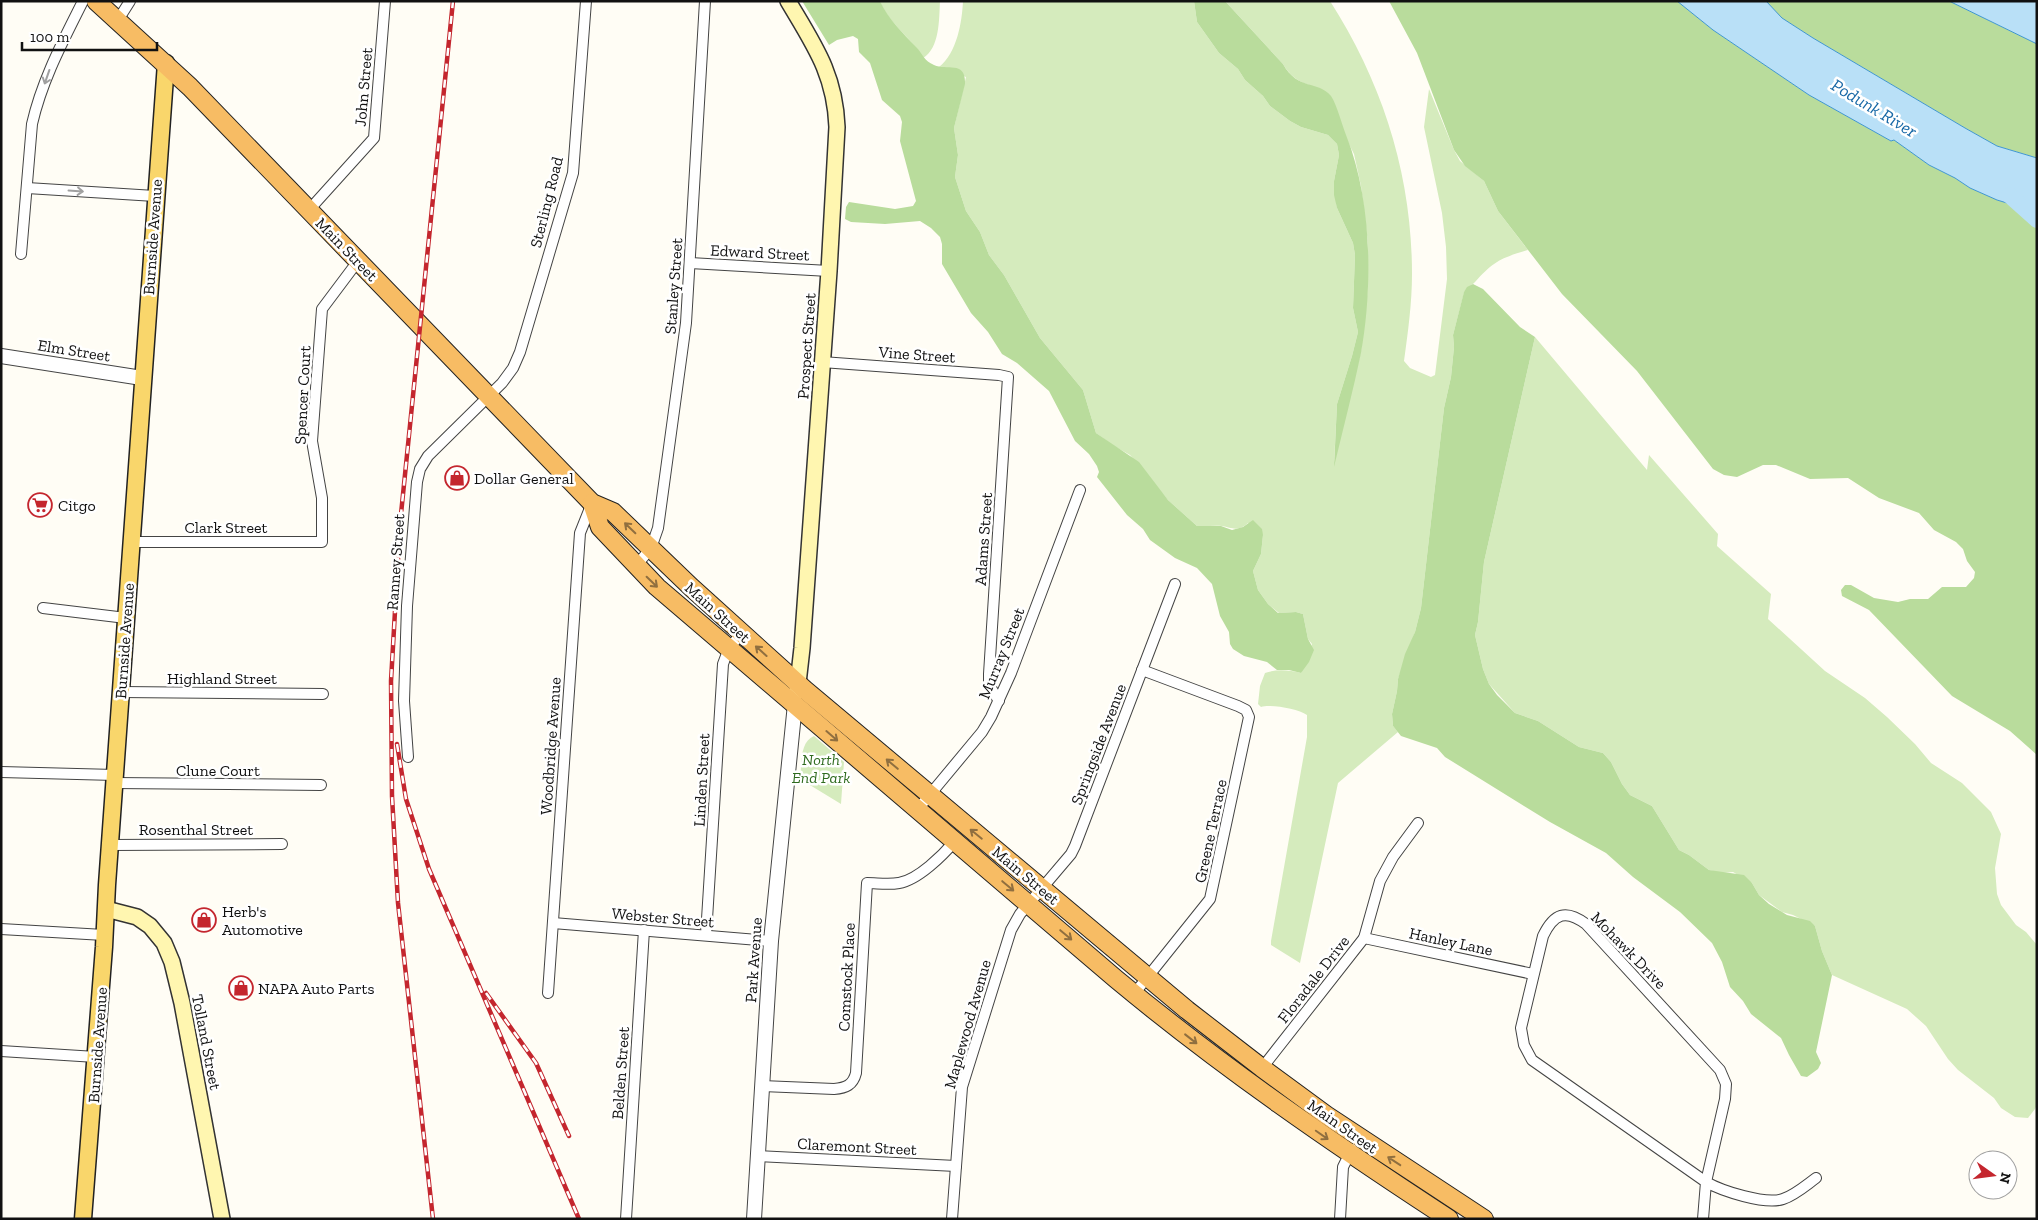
<svg xmlns="http://www.w3.org/2000/svg" width="2038" height="1220" font-family="'Zilla Slab',serif">
<style>
.green{fill:#d5ebbd}
.forest{fill:#b9dc9c}
.water{fill:#b9e0f7;stroke:#3f96cf}
.lines{fill:none;stroke-linecap:round;stroke-linejoin:round}
.river{stroke:#b9e0f7;stroke-width:16}
.minor-casing{stroke:#444;stroke-width:12}
.tertiary-casing{stroke:#444;stroke-width:16}
.secondary-casing{stroke:#333;stroke-width:18}
.primary-casing{stroke:#222;stroke-width:19}
.trunk-casing{stroke:#222;stroke-width:20}
.minor{stroke:#fff;stroke-width:10}
.tertiary{stroke:#fff;stroke-width:14}
.secondary{stroke:#fff6b0;stroke-width:15}
.primary{stroke:#f9d66b;stroke-width:16}
.trunk{stroke:#f7bc64;stroke-width:18}
.rail-casing{stroke:#c4262e;stroke-width:4.5}
.rail{stroke:#fff;stroke-width:2.5;stroke-dasharray:8;stroke-linecap:butt}
.oneway{stroke:#a0a0a0}
.oneway2{stroke:#906f3f}
.labels{text-anchor:middle;stroke-width:5;stroke-linejoin:round;paint-order:stroke}
.street-label{font-size:16px;fill:#111;stroke:#fff}
.poi-label{font-size:16px;fill:#111;stroke:#fff;text-anchor:start}
.park-label{font-size:16px;font-style:italic;fill:#2f6b1f;stroke:#fff}
.water-label{font-size:18px;font-style:italic;fill:#1768a6;stroke:#fff}
</style>
<rect width="100%" height="100%" fill="#fffdf5"/>
<g class="green">
<path d="M880 1H940C939 19 940 48 923 58 912 38 889 24 880 1Z"/>
<path d="M963 1H1194L1197 22 1219 53 1238 69 1245 80 1263 96 1270 106 1290 121 1301 127 1328 135 1337 144 1339 155 1334 181 1337 208 1353 243 1355 255 1353 308 1358 332 1352 356 1337 404 1334 464 1361 351 1368 287V243L1361 186 1354 154 1321 89C1303 83 1293 81 1283 64L1225 1H1330C1383 84 1412 175 1412 274 1412 303 1408 332 1404 361L1410 368 1431 377 1435 375 1447 279 1446 247 1442 213 1424 127 1429 89 1454 150 1460 161 1484 181 1498 211 1528 250C1501 258 1494 261 1475 282 1471 286 1467 287 1464 293L1453 335 1454 347 1451 377 1444 408 1421 608 1415 632 1398 679 1397 691 1392 714 1393 726 1398 732 1338 783 1300 963 1271 945V941L1307 737V715C1298 709 1271 704 1261 707L1258 704 1260 686 1265 673C1276 669 1289 670 1301 673L1312 644 1308 639 1303 614 1296 612 1279 613 1268 604 1258 590 1253 571 1261 554 1263 535 1248 523C1238 532 1232 528 1222 526 1214 525 1205 527 1197 526L1168 500 1130 455 1114 446 1096 433 1083 390 1040 338 1004 275 989 255 980 232 966 211 955 177 958 155 954 128 966 77 939 67C957 53 962 22 963 1Z"/>
<polygon points="1535,337 1647,470 1649,455 1718,534 1717,546 1771,594 1768,619 1825,671 1865,698 1887,717 1915,744 1931,763 1962,783 1991,812 2001,834 1995,868 1997,894 2001,905 2016,925 2026,932 2037,945 2037,1105 2035,1109 2028,1118 2015,1117 2001,1108 1994,1098 1958,1070 1948,1059 1926,1026 1907,1009 1832,975 1822,951 1815,926 1793,915 1782,912 1759,895 1752,883 1733,872 1721,873 1709,870 1689,855 1679,850 1652,806 1630,795 1622,784 1611,762 1603,753 1579,747 1538,721 1515,713 1489,684 1483,669 1475,635 1478,622 1484,562"/>
<path d="M814 736 844 762 841 804 800 779C802 766 799 742 814 736Z"/>
</g>
<g class="forest">
<path d="M802 1H880C888 19 903 33 916 47 923 54 924 61 934 65 947 71 966 60 965 84L954 128 958 155 955 177 966 211 980 232 989 255 1004 275 1040 338 1083 390 1096 433 1139 462 1168 500 1197 526H1221L1232 530 1243 527 1253 520 1262 529 1263 535 1261 554 1253 571 1258 590 1268 604 1278 613 1296 612 1303 614 1308 639 1314 650 1309 662 1301 673 1289 670H1277L1267 662 1244 656 1233 649 1230 644 1229 632 1220 616 1212 584 1197 568 1175 558 1150 540 1143 529 1127 515 1097 477 1099 472 1097 466 1089 454 1075 441 1049 391 1017 363 1002 354 988 332 971 313 942 264V244L940 237 931 228 920 221 885 224 851 222 845 219 846 207 849 202 895 209 913 206 916 201 900 141 902 122 900 116 882 100 870 63 859 52 858 39 853 36 837 40 829 45Z"/>
<path d="M1194 1H1225L1283 64C1298 91 1318 80 1331 96 1337 105 1342 125 1346 135 1372 200 1373 285 1361 353 1353 391 1343 429 1334 467L1337 404 1352 356 1358 332 1353 308 1355 255 1353 243 1337 208 1334 195V181L1339 155 1337 144 1328 135 1301 127 1290 121 1270 106 1263 96 1245 80 1238 69 1219 53 1197 22Z"/>
<polygon points="1389,1 1677,1 1713,30 1809,95 1891,141 1894,140 1929,165 1955,178 1970,188 1997,200 2037,212 2037,755 2010,731 1952,696 1869,610 1842,596 1841,590 1845,585 1851,585 1874,598 1898,602 1910,599 1928,599 1942,587 1966,587 1974,578 1975,572 1967,561 1963,549 1956,542 1934,530 1919,513 1879,498 1848,478 1810,479 1776,465 1763,465 1737,477 1724,475 1713,469 1637,371 1562,294 1498,211 1484,181 1465,166 1454,150 1417,53"/>
<polygon points="1766,1 1949,1 2037,44 2037,158 1997,146 1965,128 1813,38 1782,18"/>
<polygon points="1473,284 1483,289 1520,327 1535,337 1484,562 1478,622 1475,635 1483,669 1489,684 1497,695 1515,713 1538,721 1579,747 1603,753 1611,762 1622,784 1630,795 1652,806 1679,850 1689,855 1709,870 1744,875 1752,883 1759,895 1769,904 1787,915 1810,921 1815,926 1822,951 1832,975 1816,1052 1821,1063 1818,1069 1807,1077 1801,1076 1789,1055 1781,1038 1751,1014 1743,1001 1730,987 1722,962 1712,943 1680,912 1633,877 1606,853 1550,822 1445,757 1437,748 1401,736 1393,726 1392,714 1397,691 1398,679 1405,654 1415,632 1421,608 1444,408 1451,377 1454,347 1453,335 1464,292 1467,287"/>
</g>
<g class="water">
<polygon points="1677,1 1766,1 1782,18 1813,38 1965,128 1997,146 2037,158 2037,212 1997,200 1970,188 1955,178 1929,165 1894,140 1891,141 1809,95 1713,30"/>
<polygon points="1949,1 2037,1 2037,44"/>
</g>
<g class="lines">
<polyline class="river" points="2009,195 2037,220"/>
<g class="minor-casing">
<g id="minor">
<polyline points="118,20 130,1"/>
<polyline points="27,188 155,196"/>
<polyline points="309,210 374,138 385,1"/>
<path d="M21 254 32 124C42 80 63 41 83 1"/>
<polyline points="690,263 829,271"/>
<polyline points="822,362 999,375 1008,377 989,674 989,685 999,701"/>
<polyline points="131,542 322,542 322,498 312,441 322,309 358,261"/>
<polyline points="636,566 651,548 658,528 686,323 705,1"/>
<polyline points="43,608 126,618"/>
<polyline points="121,692 323,694"/>
<polyline points="408,757 404,701 407,606 417,482 420,469 428,456 502,383 513,368 520,352 573,173 586,1"/>
<polyline points="1,772 115,775"/>
<polyline points="114,783 321,785"/>
<polyline points="918,809 982,732 991,717 1011,673 1080,490"/>
<polyline points="110,845 282,844"/>
<polyline points="553,923 771,941"/>
<polyline points="1,929 104,935"/>
<polyline points="706,935 723,664 729,648 742,633"/>
<polyline points="1364,938 1533,974"/>
<polyline points="548,993 580,533 592,503"/>
<polyline points="1134,994 1210,899 1249,717 1246,710 1238,706 1142,670"/>
<polyline points="1,1051 96,1057"/>
<polyline points="1262,1068 1364,938 1380,881 1393,857 1418,823"/>
<path d="M761 1086 834 1089C846 1088 853 1085 856 1073L867 883C877 883 888 885 899 883 918 880 943 855 955 841"/>
<polyline points="757,1156 956,1166"/>
<polyline points="626,1219 644,930"/>
<polyline points="952,1219 962,1087 1011,930 1020,914 1071,854 1075,846 1175,584"/>
<polyline points="1340,1219 1343,1167 1352,1149"/>
<path d="M1703 1219 1706 1182 1725 1099 1726 1084 1720 1070 1586 924C1566 909 1554 913 1543 936L1521 1028 1524 1045 1532 1060 1706 1182C1722 1191 1765 1205 1783 1199 1795 1195 1805 1186 1816 1178"/>
</g>
</g>
<g class="tertiary-casing">
<g id="tertiary">
<polyline points="1,356 142,378"/>
<polyline points="754,1219 771,941 795,704"/>
</g>
</g>
<g class="secondary-casing">
<g id="secondary">
<path d="M788 1C814 45 835 74 837 127L829 271 802 648 797 692"/>
<polyline points="106,909 137,917 150,926 164,943 172,962 182,1003 222,1219"/>
</g>
</g>
<g class="primary-casing">
<polyline id="primary" points="83,1219 104,947 107,885 166,63"/>
</g>
<g class="trunk-casing">
<g id="trunk">
<polyline points="96,1 190,87 592,503 613,512 691,587 805,690 1187,1010 1262,1068 1326,1115 1484,1219"/>
<path d="M592 503 600 527 657 587 1116 979C1222 1067 1334 1144 1449 1219"/>
</g>
</g>
<use href="#minor" class="minor"/>
<use href="#tertiary" class="tertiary"/>
<use href="#secondary" class="secondary"/>
<use href="#primary" class="primary"/>
<use href="#trunk" class="trunk"/>
<g class="rail-casing">
<g id="rail">
<polyline points="397,744 406,799 429,869 579,1219"/>
<polyline points="486,993 536,1063 569,1136"/>
<polyline points="433,1219 398,903 392,796 391,681 400,524 453,1"/>
</g>
</g>
<use href="#rail" class="rail"/>
</g>
<defs><path id="oneway-shaft" d="M-6 0H5M1.5-3L5.5 0L1.5 3" fill="none" stroke-width="1.6" stroke-linecap="round" stroke-linejoin="round" transform="scale(1.25)"/></defs>
<g class="oneway">
<use href="#oneway-shaft" transform="translate(47 77) rotate(109)"/>
<use href="#oneway-shaft" transform="translate(76 191) rotate(4)"/>
</g>
<g class="oneway2">
<use href="#oneway-shaft" transform="translate(630 528) rotate(-136)"/>
<use href="#oneway-shaft" transform="translate(652 582) rotate(44)"/>
<use href="#oneway-shaft" transform="translate(761 651) rotate(-138)"/>
<use href="#oneway-shaft" transform="translate(832 736) rotate(41)"/>
<use href="#oneway-shaft" transform="translate(892 764) rotate(-140)"/>
<use href="#oneway-shaft" transform="translate(976 834) rotate(-141)"/>
<use href="#oneway-shaft" transform="translate(1008 886) rotate(40)"/>
<use href="#oneway-shaft" transform="translate(1066 935) rotate(40)"/>
<use href="#oneway-shaft" transform="translate(1191 1039) rotate(38)"/>
<use href="#oneway-shaft" transform="translate(1322 1135) rotate(35)"/>
<use href="#oneway-shaft" transform="translate(1394 1161) rotate(-147)"/>
</g>
<defs>
<g id="shop-ring" transform="scale(1.25)"><circle r="9.5" fill="#fff" stroke="#c4262e" stroke-width="1.5"/><path d="M-5-2.5h2.3a2.7 3.5 0 0 1 5.4 0H5L5.5 6h-11ZM-1.5-2.5h3a1.5 2.3 0 0 0-3 0Z" fill="#c4262e"/></g>
<g id="supermarket-ring" transform="scale(1.25)"><circle r="9.5" fill="#fff" stroke="#c4262e" stroke-width="1.5"/><path d="M-6-5.5h2.5l.6 2H6L4.5 2H-2.5L-4.4-4H-6ZM-1.5 3.2a1.3 1.3 0 1 0 .1 0ZM3 3.2a1.3 1.3 0 1 0 .1 0Z" fill="#c4262e"/></g>
</defs>
<g fill-rule="evenodd">
<use href="#shop-ring" x="457" y="478"/>
<use href="#supermarket-ring" x="40" y="505"/>
<use href="#shop-ring" x="204" y="920"/>
<use href="#shop-ring" x="241" y="988"/>
</g>
<g class="labels">
<g class="street-label">
<text transform="translate(363 87) rotate(-85)" y="6">John Street</text>
<text transform="translate(546 202) rotate(-76)" y="6">Sterling Road</text>
<text transform="translate(152 237) rotate(-86)" y="6">Burnside Avenue</text>
<text transform="translate(347 249) rotate(46)" y="6">Main Street</text>
<text transform="translate(760 252) rotate(3)" y="6">Edward Street</text>
<text transform="translate(673 286) rotate(-86)" y="6">Stanley Street</text>
<text transform="translate(806 346) rotate(-86)" y="6">Prospect Street</text>
<text transform="translate(74 350) rotate(9)" y="6">Elm Street</text>
<text transform="translate(917 354) rotate(4)" y="6">Vine Street</text>
<text transform="translate(302 395) rotate(-87)" y="6">Spencer Court</text>
<text x="226" y="533">Clark Street</text>
<text transform="translate(983 539) rotate(-86)" y="6">Adams Street</text>
<text transform="translate(395 562) rotate(-86)" y="6">Ranney Street</text>
<text transform="translate(718 612) rotate(42)" y="6">Main Street</text>
<text transform="translate(124 641) rotate(-86)" y="6">Burnside Avenue</text>
<text transform="translate(1001 653) rotate(-68)" y="6">Murray Street</text>
<text x="222" y="684">Highland Street</text>
<text transform="translate(1098 744) rotate(-69)" y="6">Springside Avenue</text>
<text transform="translate(550 746) rotate(-86)" y="6">Woodbridge Avenue</text>
<text x="218" y="776">Clune Court</text>
<text transform="translate(701 780) rotate(-87)" y="6">Linden Street</text>
<text x="196" y="835">Rosenthal Street</text>
<text transform="translate(1210 831) rotate(-78)" y="6">Greene Terrace</text>
<text transform="translate(1026 875) rotate(40)" y="6">Main Street</text>
<text transform="translate(663 917) rotate(5)" y="6">Webster Street</text>
<text transform="translate(1451 941) rotate(12)" y="6">Hanley Lane</text>
<text transform="translate(1629 950) rotate(46)" y="6">Mohawk Drive</text>
<text transform="translate(753 960) rotate(-86)" y="6">Park Avenue</text>
<text transform="translate(846 977) rotate(-87)" y="6">Comstock Place</text>
<text transform="translate(1313 979) rotate(-52)" y="6">Floradale Drive</text>
<text transform="translate(967 1024) rotate(-74)" y="6">Maplewood Avenue</text>
<text transform="translate(207 1042) rotate(79)" y="6">Tolland Street</text>
<text transform="translate(97 1045) rotate(-86)" y="6">Burnside Avenue</text>
<text transform="translate(620 1073) rotate(-86)" y="6">Belden Street</text>
<text transform="translate(1343 1126) rotate(35)" y="6">Main Street</text>
<text transform="translate(857 1146) rotate(3)" y="6">Claremont Street</text>
</g>
<g class="poi-label">
<text x="474" y="484">Dollar General</text>
<text x="58" y="511">Citgo</text>
<text x="222" y="917">Herb's<tspan x="222" dy="18">Automotive</tspan></text>
<text x="258" y="994">NAPA Auto Parts</text>
</g>
<g class="park-label">
<text x="821" y="765">North<tspan x="821" dy="18">End Park</tspan></text>
</g>
<g class="water-label">
<text transform="translate(1874 108) rotate(31)" y="6">Podunk River</text>
</g>
</g>
<rect width="2038" height="1220" fill="none" stroke="#111111" stroke-width="5"/>
<g transform="translate(1993 1175) rotate(104)"><circle r="24" fill="#ffffff" stroke="#a0a0a0"/>
<path d="M0-4L9 19L0 12L-9 19Z" fill="#c4262e"/>
<text y="-8" font-size="14" font-weight="bold" text-anchor="middle" fill="#111111">N</text>
</g>
<path d="M22 42v8h135v-8" fill="none" stroke="#111111" stroke-width="2.5"/>
<text x="30" y="42" font-size="15" fill="#111111" stroke="#ffffff" stroke-width="4" paint-order="stroke">100 m</text>
</svg>
